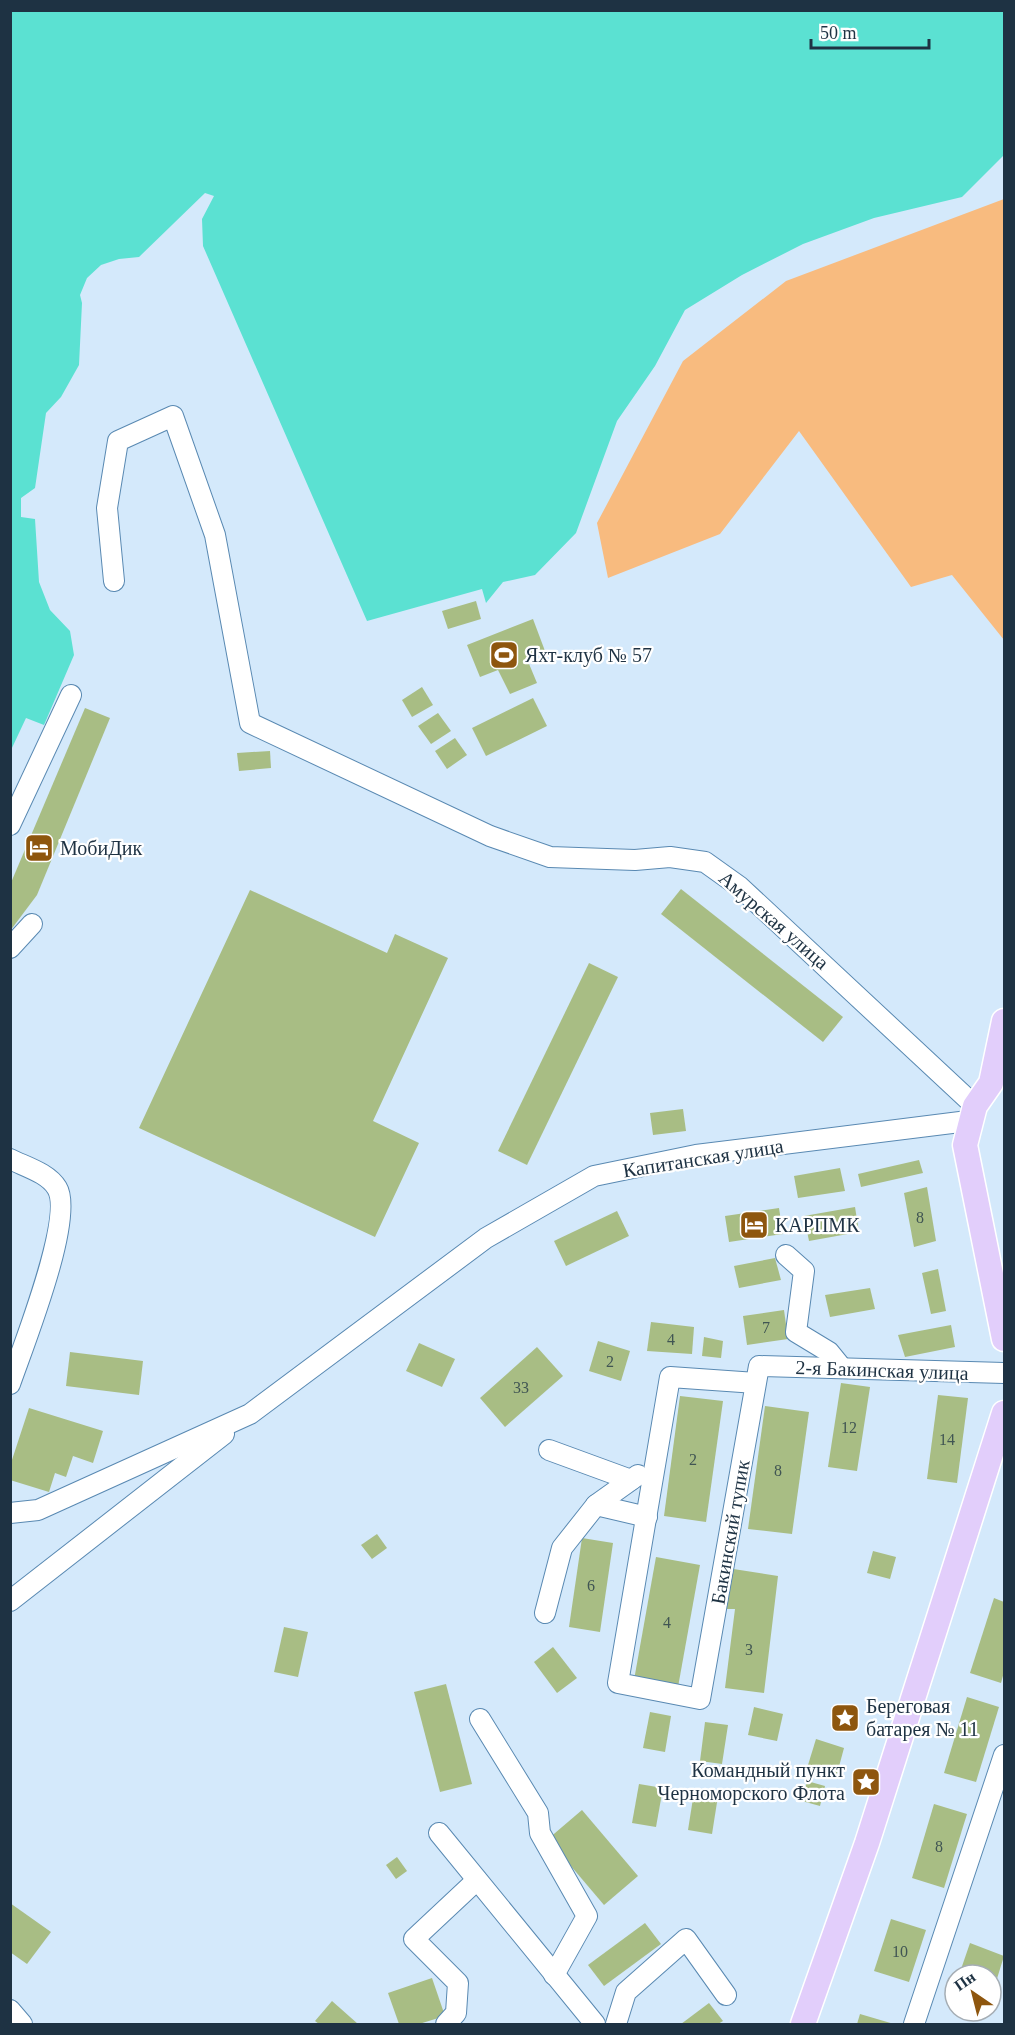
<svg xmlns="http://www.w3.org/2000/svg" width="1015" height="2035" font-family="'Times New Roman',serif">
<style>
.green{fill:#f8bb7f}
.water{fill:#5be1d2}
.building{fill:#a8bd84}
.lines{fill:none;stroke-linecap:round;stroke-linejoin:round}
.minor-casing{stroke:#5989b2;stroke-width:22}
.major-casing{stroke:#fff;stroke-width:27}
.minor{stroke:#fff;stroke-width:20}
.major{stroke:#e2cefb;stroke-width:24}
.labels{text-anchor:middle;stroke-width:4.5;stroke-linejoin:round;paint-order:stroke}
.number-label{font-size:16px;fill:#405553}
.poi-label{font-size:20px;fill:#1e3243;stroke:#fff;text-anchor:start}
.street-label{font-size:20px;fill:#1e3243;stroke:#fff}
</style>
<rect width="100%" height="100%" fill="#d4e9fb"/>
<polygon class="green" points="1004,199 1004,640 952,575 911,587 799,431 720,534 608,578 597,523 683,361 786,281"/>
<polygon class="water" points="11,10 1004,11 1003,156 962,197 874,218 803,244 742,275 685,310 655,366 617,421 576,533 535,575 503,582 486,603 482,589 367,621 203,246 202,219 214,196 205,193 139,257 119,259 101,265 87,278 80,295 82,303 79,365 61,397 46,413 35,488 21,498 21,517 35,519 39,582 50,610 70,631 74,655 44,725 26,718 11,750"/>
<g class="building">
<polygon points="476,601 481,619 448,629 442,611"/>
<polygon points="533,619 545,651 527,659 537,683 510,694 498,670 480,677 467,645"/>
<polygon points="422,687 433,705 412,717 402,700"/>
<polygon points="533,698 547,726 486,756 472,728"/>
<polygon points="85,708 110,718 37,895 10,931 10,885"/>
<polygon points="438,713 451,731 431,744 418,726"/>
<polygon points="455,738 467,755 447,769 435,751"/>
<polygon points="270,751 271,768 239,771 237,753"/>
<polygon points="681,889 843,1017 823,1042 661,914"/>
<polygon points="250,890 387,953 395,934 448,958 373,1121 419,1143 375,1237 139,1128"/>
<polygon points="589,963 618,977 527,1165 498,1151"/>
<polygon points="683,1109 686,1131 653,1135 650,1113"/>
<polygon points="919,1160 923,1173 861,1187 858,1174"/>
<polygon points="840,1168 845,1191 798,1198 794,1176"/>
<polygon points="927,1187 936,1241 914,1247 904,1193"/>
<polygon points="855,1207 859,1232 809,1241 804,1216"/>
<polygon points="779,1208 783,1234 729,1242 725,1216"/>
<polygon points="617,1211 629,1236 566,1266 554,1241"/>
<polygon points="775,1258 781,1280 739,1288 734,1266"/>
<polygon points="938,1269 946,1311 931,1314 922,1273"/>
<polygon points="870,1288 875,1309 830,1317 825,1295"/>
<polygon points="784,1310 788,1339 747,1345 743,1316"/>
<polygon points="651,1322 694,1327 692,1354 647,1351"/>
<polygon points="951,1325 955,1347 905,1357 898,1335"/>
<polygon points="704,1337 723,1341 721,1358 702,1356"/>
<polygon points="598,1341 630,1351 621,1381 589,1371"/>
<polygon points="419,1343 455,1359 442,1387 406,1371"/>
<polygon points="537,1347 563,1376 505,1427 480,1398"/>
<polygon points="70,1352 143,1361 139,1395 66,1386"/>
<polygon points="841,1383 870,1387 857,1471 828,1467"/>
<polygon points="938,1395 968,1398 957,1483 927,1479"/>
<polygon points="680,1396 723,1401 706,1522 664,1516"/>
<polygon points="765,1406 809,1412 792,1534 748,1529"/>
<polygon points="29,1408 103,1431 93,1463 73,1456 66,1477 55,1473 49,1492 10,1480 10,1466"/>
<polygon points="377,1534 387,1548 372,1559 361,1545"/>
<polygon points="582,1538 613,1543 600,1632 569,1627"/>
<polygon points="873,1551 896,1557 890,1579 867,1573"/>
<polygon points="656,1557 700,1565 678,1687 634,1680"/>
<polygon points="727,1568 778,1576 764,1693 725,1688 735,1609 723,1609"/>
<polygon points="994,1598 1004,1602 1004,1672 1001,1683 970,1673"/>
<polygon points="284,1627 308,1632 298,1677 274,1672"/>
<polygon points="553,1647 577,1678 557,1693 534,1662"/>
<polygon points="446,1684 472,1784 440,1792 414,1692"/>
<polygon points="967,1697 999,1707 976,1782 944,1773"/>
<polygon points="754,1707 783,1714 777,1741 748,1735"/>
<polygon points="650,1712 671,1716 665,1752 643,1748"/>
<polygon points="705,1722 728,1725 722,1764 700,1761"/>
<polygon points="816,1739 844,1748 837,1774 808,1765"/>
<polygon points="807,1781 825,1786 820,1806 802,1801"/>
<polygon points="639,1784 663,1788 656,1827 632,1823"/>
<polygon points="694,1792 718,1796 712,1834 688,1830"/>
<polygon points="934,1804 967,1814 944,1888 912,1878"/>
<polygon points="582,1810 638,1876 604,1905 548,1839"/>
<polygon points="397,1857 407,1871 396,1879 386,1865"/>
<polygon points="10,1903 51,1932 27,1964 10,1952"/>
<polygon points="891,1919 926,1930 909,1982 874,1971"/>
<polygon points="645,1923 661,1944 604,1986 588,1965"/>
<polygon points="970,1943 1004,1956 991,1998 991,1975 959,1975"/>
<polygon points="432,1978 445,2016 419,2024 399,2024 388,1993"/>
<polygon points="332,2001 358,2024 319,2024 315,2021"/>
<polygon points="709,2003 723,2021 718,2024 681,2024"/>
<polygon points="860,2014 894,2024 857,2024"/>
</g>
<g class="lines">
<g class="minor-casing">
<g id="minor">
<polyline points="114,581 107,508 118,441 173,416 215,535 250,723 490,836 550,857 635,860 670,857 705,862 740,887 975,1106"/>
<polyline points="10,825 71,695"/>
<polyline points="10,948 32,924"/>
<path d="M10 1159C26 1167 48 1173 57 1188 75 1217 22 1349 10 1384"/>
<polyline points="786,1255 804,1271 796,1332 829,1352 842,1368"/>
<polyline points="756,1383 670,1377 618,1683 700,1699 756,1383 759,1366 1004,1373"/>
<polyline points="549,1450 631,1480"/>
<polyline points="596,1505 638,1475"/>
<polyline points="10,1513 38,1510 250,1414 486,1238 594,1176 696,1155 968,1121"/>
<polyline points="10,1601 224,1434"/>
<polyline points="545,1613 562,1548 596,1505 647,1517"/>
<polyline points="480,1719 538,1813 540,1833 587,1916 554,1975"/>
<polyline points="439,1833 595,2024"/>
<polyline points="10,2010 22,2024"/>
<polyline points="446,2024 456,2013 458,1983 414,1939 477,1880"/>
<polyline points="616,2024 626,1992 686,1939 726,1995"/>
<polyline points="914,2024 1004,1755"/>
</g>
</g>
<g class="major-casing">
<g id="major">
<polyline points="1004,1021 991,1083 975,1106 965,1145 1004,1339"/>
<polyline points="803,2024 867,1843 1004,1413"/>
</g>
</g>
<use href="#minor" class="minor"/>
<use href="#major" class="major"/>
</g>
<defs>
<g id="stadium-square" transform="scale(1.5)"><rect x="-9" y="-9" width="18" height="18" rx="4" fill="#8e560e" stroke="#fff"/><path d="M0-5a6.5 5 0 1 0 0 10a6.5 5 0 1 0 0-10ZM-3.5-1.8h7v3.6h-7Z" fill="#fff"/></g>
<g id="hotel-square" transform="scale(1.5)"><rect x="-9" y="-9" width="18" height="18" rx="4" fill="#8e560e" stroke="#fff"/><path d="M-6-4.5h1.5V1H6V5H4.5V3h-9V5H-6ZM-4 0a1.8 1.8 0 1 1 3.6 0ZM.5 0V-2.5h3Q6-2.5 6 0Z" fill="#fff"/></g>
<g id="sight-square" transform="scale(1.5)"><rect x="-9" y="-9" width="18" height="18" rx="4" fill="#8e560e" stroke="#fff"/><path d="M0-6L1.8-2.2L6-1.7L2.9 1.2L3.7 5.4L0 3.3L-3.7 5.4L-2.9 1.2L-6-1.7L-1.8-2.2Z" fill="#fff"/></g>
</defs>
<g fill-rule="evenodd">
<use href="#stadium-square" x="504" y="655"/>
<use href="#hotel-square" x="39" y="848"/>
<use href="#hotel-square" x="754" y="1225"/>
<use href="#sight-square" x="845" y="1718"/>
<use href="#sight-square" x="866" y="1782"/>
</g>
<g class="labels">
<g class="number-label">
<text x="920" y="1223">8</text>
<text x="766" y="1333">7</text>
<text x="671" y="1345">4</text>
<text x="610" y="1367">2</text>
<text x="521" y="1393">33</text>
<text x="849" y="1433">12</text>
<text x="947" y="1445">14</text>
<text x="693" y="1465">2</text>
<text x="778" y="1476">8</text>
<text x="591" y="1591">6</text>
<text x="667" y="1628">4</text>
<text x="749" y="1655">3</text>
<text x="939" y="1852">8</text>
<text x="900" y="1957">10</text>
</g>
<g class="poi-label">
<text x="525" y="662">Яхт-клуб № 57</text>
<text x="60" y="855">МобиДик</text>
<text x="775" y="1232">КАРПМК</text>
<text x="866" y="1713">Береговая<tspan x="866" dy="23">батарея № 11</tspan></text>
<text x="845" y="1777" text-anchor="end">Командный пункт<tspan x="845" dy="23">Черноморского Флота</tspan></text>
</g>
<g class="street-label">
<text transform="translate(774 920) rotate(41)" y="7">Амурская улица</text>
<text transform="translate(703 1158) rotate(-9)" y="7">Капитанская улица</text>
<text transform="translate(882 1370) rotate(2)" y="7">2-я Бакинская улица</text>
<text transform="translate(730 1532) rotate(-80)" y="7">Бакинский тупик</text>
</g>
</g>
<rect width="1015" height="2035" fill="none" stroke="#1e3243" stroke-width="24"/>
<g transform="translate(973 1993) rotate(325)"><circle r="28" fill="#ffffff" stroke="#a5adb4" stroke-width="1.5"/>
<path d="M0-4.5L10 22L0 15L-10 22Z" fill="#8e560e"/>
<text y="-9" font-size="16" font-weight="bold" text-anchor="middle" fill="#1e3243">Пн</text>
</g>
<path d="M811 39v9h118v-9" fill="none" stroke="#1e3243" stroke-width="3"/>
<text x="820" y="39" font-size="18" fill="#1e3243" stroke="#ffffff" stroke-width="4.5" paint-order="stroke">50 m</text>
</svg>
